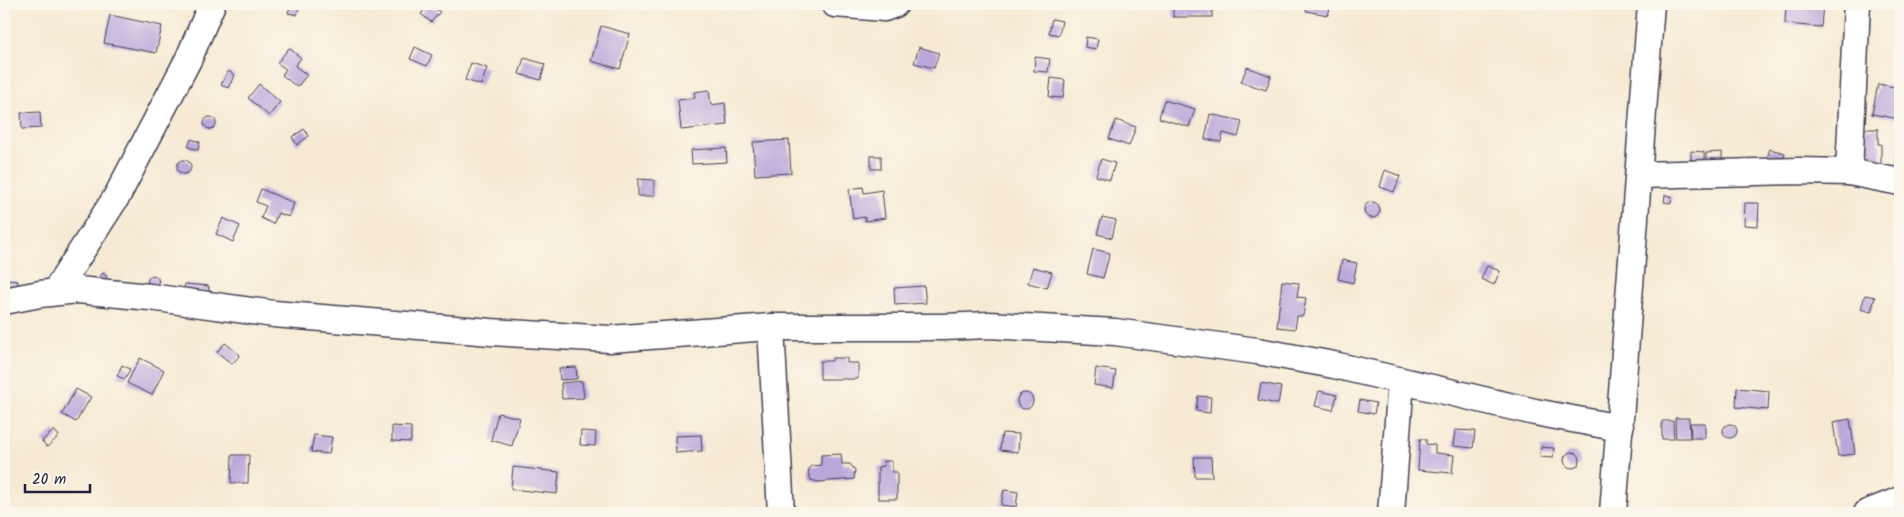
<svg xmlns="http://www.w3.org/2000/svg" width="1904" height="517" font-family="Kalam,sans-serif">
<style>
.building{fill:#baa7da}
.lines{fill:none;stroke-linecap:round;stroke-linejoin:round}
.minor-casing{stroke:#424052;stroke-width:29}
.minor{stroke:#fff;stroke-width:26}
</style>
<rect width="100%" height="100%" fill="#fbf7ec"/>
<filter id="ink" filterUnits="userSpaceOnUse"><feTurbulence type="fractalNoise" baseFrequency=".02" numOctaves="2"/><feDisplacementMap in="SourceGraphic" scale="10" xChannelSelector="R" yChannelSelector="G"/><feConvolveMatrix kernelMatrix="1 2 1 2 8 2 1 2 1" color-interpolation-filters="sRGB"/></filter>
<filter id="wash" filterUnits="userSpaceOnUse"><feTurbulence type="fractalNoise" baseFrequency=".0096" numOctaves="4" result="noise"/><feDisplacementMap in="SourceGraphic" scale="20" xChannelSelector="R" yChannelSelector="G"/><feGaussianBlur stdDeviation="1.12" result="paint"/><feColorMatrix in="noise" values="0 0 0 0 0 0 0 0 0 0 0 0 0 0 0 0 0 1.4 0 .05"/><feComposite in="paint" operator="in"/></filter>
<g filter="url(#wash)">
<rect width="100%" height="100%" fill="#f6ead4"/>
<g id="blocks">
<g class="building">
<polygon points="291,4 300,4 297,15 288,13"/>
<polygon points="429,4 440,12 431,22 421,14"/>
<rect x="1173" y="4" width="39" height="13"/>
<polygon points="1307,4 1331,4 1328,15 1306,11"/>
<polygon points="1786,4 1823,4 1821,27 1785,24"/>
<polygon points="110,15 162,26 156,53 104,43"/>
<polygon points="1052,19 1062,21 1059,35 1049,33"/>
<polygon points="601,26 630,34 620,69 591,61"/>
<polygon points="1086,37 1098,39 1096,49 1085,47"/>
<polygon points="415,47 432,55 427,66 410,59"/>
<polygon points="919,47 939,53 934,68 914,63"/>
<polygon points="289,48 301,58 295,66 307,75 297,87 282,75 286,69 277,63"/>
<polygon points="1035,57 1050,59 1048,72 1034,71"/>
<polygon points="524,58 545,64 541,80 519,74"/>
<polygon points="471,63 487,68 481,85 465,80"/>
<polygon points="1247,67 1271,76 1266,90 1241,82"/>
<polygon points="228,71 235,75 228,88 221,85"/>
<polygon points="1051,78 1065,80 1063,98 1049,97"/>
<polygon points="259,84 280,102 269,116 248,98"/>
<polygon points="1878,84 1900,88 1900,119 1872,114"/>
<polygon points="709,90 711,105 725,103 727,125 681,130 678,100 695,98 694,92"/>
<polygon points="1164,100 1195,109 1189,127 1159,118"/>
<polygon points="40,112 41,128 22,129 21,113"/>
<polygon points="1210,114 1242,121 1238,137 1223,133 1221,142 1205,139"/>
<circle cx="210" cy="123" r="6"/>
<polygon points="1116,120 1136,127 1129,146 1109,139"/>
<polygon points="304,129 309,136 297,145 292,137"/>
<polygon points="1861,129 1878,129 1878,144 1881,144 1881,168 1861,168"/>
<polygon points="191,139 200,142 198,150 188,147"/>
<polygon points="789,140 791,173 755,175 753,142"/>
<polygon points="726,148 727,162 692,164 691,150"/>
<polygon points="1770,149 1785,153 1780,169 1765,164"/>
<polygon points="1691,151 1704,152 1704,168 1691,168"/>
<polygon points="1898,151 1900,152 1900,179 1895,179"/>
<polygon points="1722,152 1722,169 1706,169 1706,153"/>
<rect x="871" y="156" width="10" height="13"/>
<polygon points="1101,159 1115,163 1110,180 1096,176"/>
<circle cx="184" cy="167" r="7"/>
<polygon points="1385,170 1400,176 1394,192 1380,187"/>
<polygon points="638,179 654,180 654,196 638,196"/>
<polygon points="863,187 864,193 882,190 885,218 865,221 865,217 853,219 849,189"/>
<polygon points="261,189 294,203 289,217 278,213 273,224 261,218 266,206 256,202"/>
<polygon points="1665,195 1672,196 1671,203 1664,202"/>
<circle cx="1372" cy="210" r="8"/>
<polygon points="1745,203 1759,203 1758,226 1744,225"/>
<polygon points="1102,217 1116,220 1112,238 1097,234"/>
<polygon points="223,218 240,226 233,242 216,234"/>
<polygon points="1093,249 1110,253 1103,278 1087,274"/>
<polygon points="1342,260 1357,263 1353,283 1338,279"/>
<polygon points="1487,266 1500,271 1494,285 1481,279"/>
<polygon points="1033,267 1052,272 1047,288 1028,283"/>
<polygon points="103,273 107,277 100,285 96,281"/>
<circle cx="153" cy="281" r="5.5"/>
<polygon points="4,280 18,281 17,295 4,295"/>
<polygon points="1282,281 1299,283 1297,297 1306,298 1303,316 1297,316 1295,329 1277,327"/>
<polygon points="185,284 209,286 208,303 183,301"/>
<polygon points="924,286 926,303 895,305 894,288"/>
<polygon points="1865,295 1875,297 1871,312 1861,309"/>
<polygon points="225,343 240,355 232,364 217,352"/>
<polygon points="140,358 164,370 152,395 127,383"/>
<polygon points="832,358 847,358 847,363 858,363 858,379 820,379 820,361 832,361"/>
<polygon points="122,365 130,369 125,379 117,376"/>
<polygon points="576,367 577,379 560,380 559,368"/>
<polygon points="1096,368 1116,371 1113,388 1094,385"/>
<polygon points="582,381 584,398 562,399 561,383"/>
<polygon points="1261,383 1281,387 1278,404 1258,400"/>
<polygon points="1737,388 1769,391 1768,410 1736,407"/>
<polygon points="76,389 91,397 76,422 62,414"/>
<polygon points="1319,391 1337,395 1333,410 1315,406"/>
<circle cx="1025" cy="401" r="8"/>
<polygon points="1198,396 1211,397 1210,413 1196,411"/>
<polygon points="1360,400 1376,403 1374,414 1358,411"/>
<polygon points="498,413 520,418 512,446 491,440"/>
<polygon points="1675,418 1689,418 1690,438 1676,438"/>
<polygon points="1850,419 1855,454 1838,456 1833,422"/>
<polygon points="1662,421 1673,421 1674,439 1662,439"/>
<polygon points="1690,423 1705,423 1705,438 1691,438"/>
<circle cx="1730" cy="431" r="7"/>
<polygon points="392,426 411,427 411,442 392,441"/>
<polygon points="54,430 59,436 47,447 42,441"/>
<polygon points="1455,430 1475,431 1473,448 1453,446"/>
<polygon points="581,431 596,432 595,446 580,445"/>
<polygon points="1002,433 1019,434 1018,452 1000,450"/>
<polygon points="314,435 332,437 329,454 311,452"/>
<polygon points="701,435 702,451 676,453 675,436"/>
<polygon points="1420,439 1426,439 1426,444 1435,445 1435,453 1454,455 1452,473 1418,470"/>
<polygon points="1541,447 1554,448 1553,458 1540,457"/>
<circle cx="1572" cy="460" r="8"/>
<polygon points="841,454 842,464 850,464 855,470 854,479 818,482 811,480 808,472 811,466 821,465 821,455"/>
<polygon points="232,455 249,455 248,483 231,483"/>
<polygon points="1194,457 1211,457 1212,477 1195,477"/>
<polygon points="883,461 892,461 892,472 897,472 897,499 878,499 878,467 884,466"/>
<polygon points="513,467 559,472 557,494 511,489"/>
<polygon points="1004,490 1018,492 1016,507 1001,505"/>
</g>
</g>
</g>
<g filter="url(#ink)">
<use href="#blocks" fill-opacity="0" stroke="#424052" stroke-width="1"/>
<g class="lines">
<g class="minor-casing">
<g id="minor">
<polyline points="835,4 884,8 895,4"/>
<polyline points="1849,172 1857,4"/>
<polyline points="1639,175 1798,171 1849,172 1900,182"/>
<polyline points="55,292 117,196 189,58 212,4"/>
<polyline points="4,301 40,294 78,290 150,297 274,314 491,332 610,339 771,327 943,327 989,325 1115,332 1257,351 1334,365 1535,412 1620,428"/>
<polyline points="771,327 781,513"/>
<polyline points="1391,513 1401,381"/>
<polyline points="1613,513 1651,4"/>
<polyline points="1867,513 1900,500"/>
</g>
</g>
<use href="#minor" class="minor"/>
</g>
</g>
<rect width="1904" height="517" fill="none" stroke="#fbf7ec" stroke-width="20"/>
<path d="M25 484v8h65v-8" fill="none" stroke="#22223b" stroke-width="2.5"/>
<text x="32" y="484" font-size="15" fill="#22223b" stroke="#fbf7ec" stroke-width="4" paint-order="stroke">20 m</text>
</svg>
